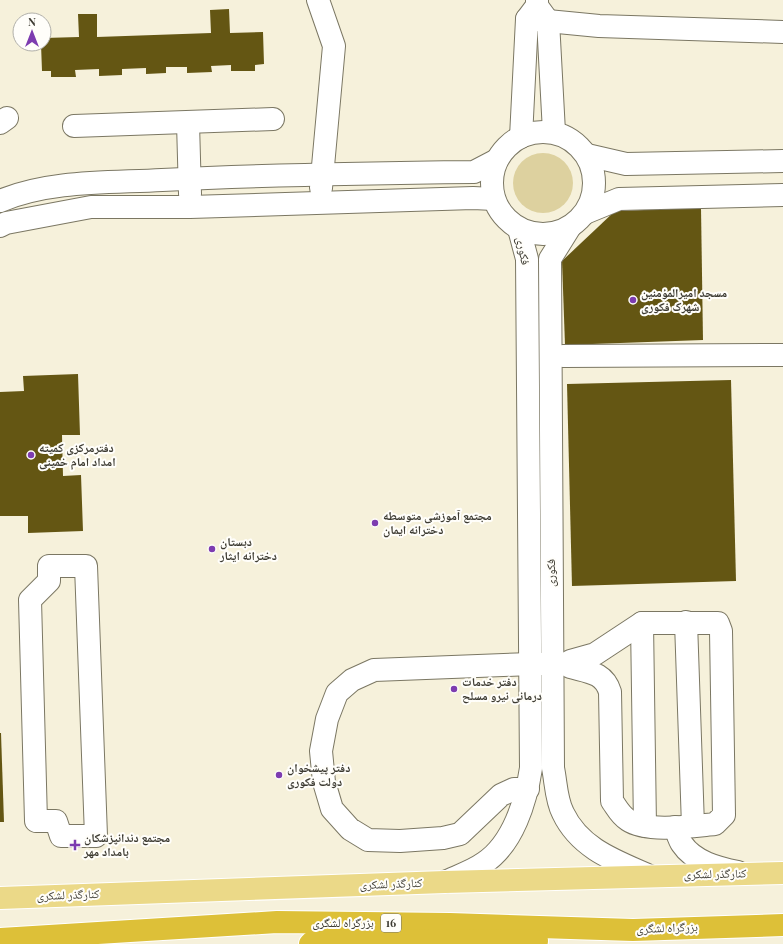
<svg xmlns="http://www.w3.org/2000/svg" width="783" height="944" font-family="'Playfair Display','Noto Naskh Arabic',serif">
<style>
.green{fill:#ddd19f}
.building{fill:#645613}
.lines{fill:none;stroke-linecap:round;stroke-linejoin:round}
.minor-casing{stroke:#7b7763;stroke-width:24}
.major-casing{stroke:#fff;stroke-width:24}
.highway-casing{stroke:#fff;stroke-width:24}
.minor{stroke:#fff;stroke-width:22}
.major{stroke:#ebd988;stroke-width:22}
.highway{stroke:#ddc038;stroke-width:22}
.poi-dot{fill:#7d3cb0;stroke:#fffefa;stroke-width:1.5}
.labels{text-anchor:middle;stroke-width:4;stroke-linejoin:round;paint-order:stroke}
.shield{fill:#fffefa;stroke:#76756d;stroke-width:1}
.shield-label{font-size:11px;font-weight:bold;fill:#3c3a31}
.street-label{font-size:12px;fill:#3c3a31;stroke:#fffefa}
.poi-label{font-size:12px;font-weight:bold;fill:#3c3a31;stroke:#fffefa;text-anchor:start}
</style>
<rect width="100%" height="100%" fill="#f6f1db"/>
<circle class="green" cx="543" cy="183" r="30"/>
<g class="building">
<polygon points="229,9 230,33 263,32 264,64 255,65 255,71 231,71 231,65 211,66 212,72 187,73 187,67 166,67 166,73 146,74 146,68 122,69 122,75 99,76 99,69 75,70 76,77 51,77 51,71 42,71 41,44 44,44 44,38 79,37 78,14 97,14 97,37 211,33 210,10"/>
<polygon points="701,208 703,340 565,345 562,261 615,211"/>
<polygon points="78,374 80,435 62,435 63,476 81,475 83,531 28,533 28,516 0,516 0,392 24,391 23,376"/>
<polygon points="731,380 736,581 572,586 567,384"/>
<polygon points="0,733 1,733 4,822 0,822"/>
</g>
<g class="lines">
<g class="minor-casing">
<g id="minor">
<polyline points="318,0 334,46 321,188"/>
<polyline points="537,0 537,6 548,21 554,132"/>
<polyline points="527,19 599,26 783,32"/>
<polyline points="0,123 7,118"/>
<polyline points="188,123 190,194"/>
<polyline points="74,126 273,119"/>
<circle cx="543" cy="183" r="51"/>
<polyline points="521,137 527,19 536,7"/>
<polyline points="587,155 626,164 783,161"/>
<path d="M0 201C50 180 109 183 162 180 266 175 370 173 474 172L497 160"/>
<polyline points="585,213 619,199 783,195"/>
<polyline points="0,226 6,223 91,207 190,207 473,198 494,199"/>
<path d="M570 227 550 259 553 768C556 782 556 800 563 813 580 849 616 861 650 876"/>
<polyline points="563,356 783,355"/>
<polygon points="49,566 86,566 96,836 61,836 56,821 36,821 30,600 49,581"/>
<polyline points="686,622 693,826"/>
<polyline points="642,623 645,826"/>
<path d="M528 789H514L501 795 460 834 443 838 400 841 368 840 350 829 332 809 324 782 321 751 327 719 337 693 352 680 374 670 531 664H568L570 667C588 672 604 672 610 692L612 801C617 808 620 815 628 820 647 833 693 826 715 824L724 815 721 631 718 623H642L595 654 570 661 568 664"/>
<path d="M675 827C677 832 679 840 682 844 694 862 718 868 738 872"/>
<path d="M445 882C458 876 473 871 484 863 513 844 526 801 531 768L527 259 519 229"/>
</g>
</g>
<g class="major-casing">
<polyline id="major" points="0,898 445,882 783,873"/>
</g>
<g class="highway-casing">
<g id="highway">
<polyline points="0,939 277,922 450,924 633,930 783,925"/>
<polyline points="310,944 312,942 392,940 537,941"/>
</g>
</g>
<use href="#minor" class="minor"/>
<use href="#major" class="major"/>
<use href="#highway" class="highway"/>
</g>
<g class="poi-dot">
<circle cx="633" cy="300" r="4"/>
<circle cx="31" cy="455" r="4"/>
<circle cx="375" cy="523" r="4"/>
<circle cx="212" cy="549" r="4"/>
<circle cx="454" cy="689" r="4"/>
<circle cx="279" cy="775" r="4"/>
<path d="M73 839h4v4h4v4h-4v4h-4v-4h-4v-4h4z"/>
</g>
<g class="labels">
<rect class="shield" x="381" y="914" width="20" height="18" rx="3"/>
<g class="shield-label">
<text x="391" y="927">16</text>
</g>
<g class="street-label">
<text transform="translate(523 251) rotate(80)" y="4">فکوری</text>
<text transform="translate(551 573) rotate(-90)" y="4">فکوری</text>
<text transform="translate(715 874) rotate(-1)" y="4">کنارگذر لشکری</text>
<text transform="translate(391 884) rotate(-2)" y="4">کنارگذر لشکری</text>
<text transform="translate(68 895) rotate(-2)" y="4">کنارگذر لشکری</text>
<text x="343" y="927">بزرگراه لشگری</text>
<text transform="translate(667 928) rotate(-2)" y="4">بزرگراه لشگری</text>
</g>
<g class="poi-label">
<text x="641" y="297">مسجد امیرالمؤمنین<tspan x="641" dy="14">شهرک فکوری</tspan></text>
<text x="39" y="452">دفترمرکزی کمیته<tspan x="39" dy="14">امداد امام خمینی</tspan></text>
<text x="383" y="520">مجتمع آموزشی متوسطه<tspan x="383" dy="14">دخترانه ایمان</tspan></text>
<text x="220" y="546">دبستان<tspan x="220" dy="14">دخترانه ایثار</tspan></text>
<text x="462" y="686">دفتر خدمات<tspan x="462" dy="14">درمانی نیرو مسلح</tspan></text>
<text x="287" y="772">دفتر پیشخوان<tspan x="287" dy="14">دولت فکوری</tspan></text>
<text x="84" y="842">مجتمع دندانپزشکان<tspan x="84" dy="14">بامداد مهر</tspan></text>
</g>
</g>
<g transform="translate(32 32)"><circle r="19" fill="#fffefa" stroke="#b1b0aa"/>
<path d="M0-3L7 15L0 10L-7 15Z" fill="#7d3cb0"/>
<text y="-6" font-size="11" font-weight="bold" text-anchor="middle" fill="#3c3a31">N</text>
</g>
</svg>
